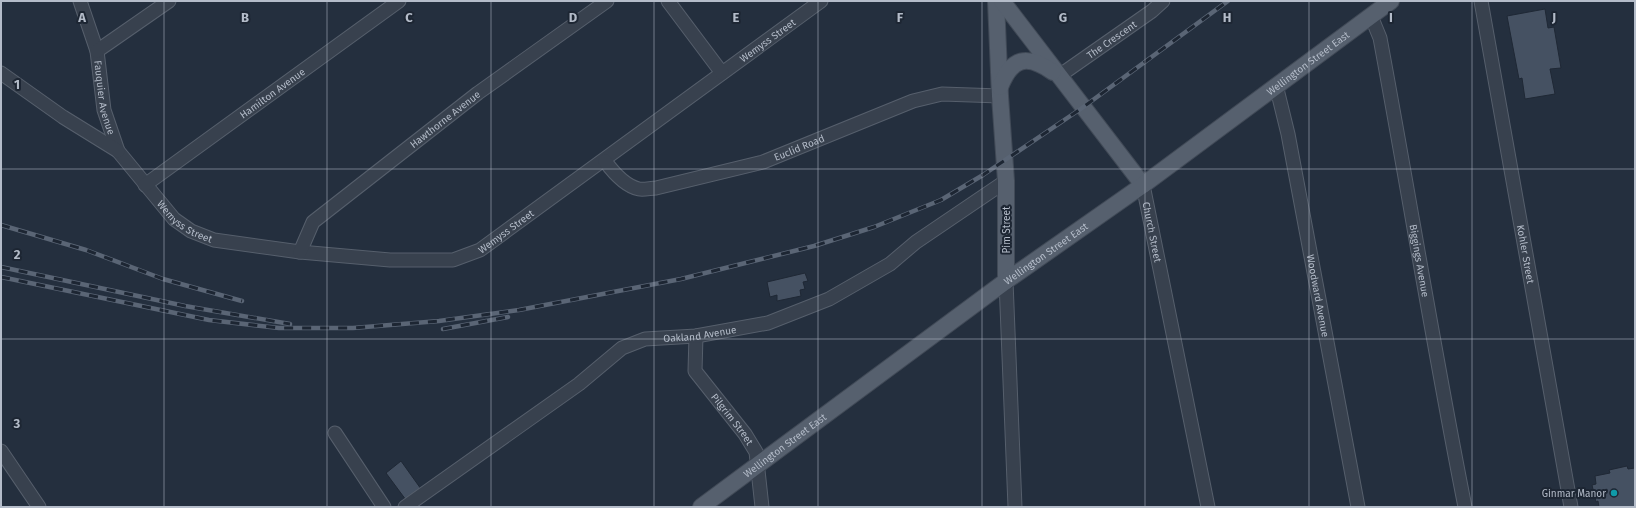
<svg xmlns="http://www.w3.org/2000/svg" width="1636" height="508" font-family="'Fira Sans',sans-serif">
<style>
.building{fill:#455162;stroke:#1f2835}
.lines{fill:none;stroke-linecap:round;stroke-linejoin:round}
.minor-casing{stroke:#565f6c;stroke-width:15}
.major-casing{stroke:#414a57;stroke-width:18}
.minor{stroke:#38414e;stroke-width:13}
.major{stroke:#56606e;stroke-width:16}
.rail-casing{stroke:#5a6575;stroke-width:4.5}
.rail{stroke:#1d2633;stroke-width:3;stroke-dasharray:9;stroke-linecap:butt}
.grid{fill:none;stroke:#b4bcc9;stroke-width:1;stroke-opacity:0.55}
.culture-dot{fill:#0f9aa8;stroke:#1d2633;stroke-width:1.5}
.labels{text-anchor:middle;stroke-width:4;stroke-linejoin:round;paint-order:stroke}
.street-label{font-size:10px;fill:#b4bcc9;stroke:#1d2633}
.poi-label{font-size:10px;fill:#b4bcc9;stroke:#1d2633;text-anchor:end}
.grid-label{font-size:13px;text-anchor:middle;font-weight:bold;fill:#b4bcc9;stroke:#1d2633;stroke-width:4;stroke-linejoin:round;paint-order:stroke}
</style>
<rect width="100%" height="100%" fill="#242f3e"/>
<g class="building">
<polygon points="1545,9 1548,28 1554,27 1561,68 1550,69 1555,94 1525,99 1522,78 1519,79 1507,16"/>
<polygon points="805,273 808,281 803,282 805,289 800,290 801,296 777,301 777,295 770,297 767,282"/>
<polygon points="401,461 421,489 406,500 386,473"/>
<polygon points="1627,466 1628,469 1635,468 1635,507 1599,507 1598,501 1596,502 1592,485 1596,484 1595,476 1610,473 1609,470"/>
</g>
<g class="lines">
<g class="minor-casing">
<g id="minor">
<path id="s1" d="M80 1 97 51 104 110 118 151 174 219 191 231 214 240 300 252 390 260H453L480 250 821 1"/>
<polyline points="668,1 722,73"/>
<path id="s2" d="M1481 1 1571 507"/>
<path id="s3" d="M1371 16 1380 38C1409 194 1434 351 1465 507"/>
<polyline points="97,51 169,1"/>
<polyline points="1,73 63,117 118,151"/>
<path id="s4" d="M1059 76 1152 11 1163 1"/>
<path id="s5" d="M1276 85 1288 134 1358 507"/>
<path id="s6" d="M605 161C613 172 625 186 639 189 644 190 651 188 656 188L763 162 913 101 942 94 1000 96"/>
<path id="s7" d="M145 185 399 1"/>
<path id="s8" d="M1143 185 1208 507"/>
<path id="s9" d="M300 252 313 222 478 93 607 1"/>
<polyline points="1006,281 1015,507"/>
<path id="s10" d="M696 336 695 371 745 434 756 452 762 507"/>
<polyline points="335,433 384,507"/>
<polyline points="1,451 39,507"/>
<path id="s11" d="M405 507 579 384 622 348 645 339 696 336 768 323 829 299 890 264 916 242 1006 181"/>
</g>
</g>
<g class="major-casing">
<g id="major">
<polyline points="996,1 1000,96 1006,181 1006,281"/>
<polyline points="1002,1 1143,185"/>
<path d="M1000 87C1012 57 1027 54 1053 72"/>
<path id="s12" d="M701 507 1006 281 1143 185 1391 1"/>
</g>
</g>
<use href="#minor" class="minor"/>
<use href="#major" class="major"/>
<g class="rail-casing">
<g id="rail">
<polyline points="1,225 86,250 163,279 242,301"/>
<polyline points="1,267 185,306 290,324"/>
<polyline points="1,277 209,320 279,328 353,328 439,321 519,310 681,279 814,246 874,227 941,200 983,175 1082,108 1228,1"/>
<polyline points="443,329 508,317"/>
</g>
</g>
<use href="#rail" class="rail"/>
</g>
<path class="grid" d="M164 1V507M327 1V507M491 1V507M654 1V507M818 1V507M982 1V507M1145 1V507M1309 1V507M1472 1V507M1 169H1635M1 339H1635"/>
<circle class="culture-dot" cx="1614" cy="493" r="4"/>
<g class="labels">
<g class="street-label">
<text dy="4" stroke="none"><textPath href="#s4" startOffset="64">The Crescent</textPath></text>
<text dy="4" stroke="none"><textPath href="#s1" startOffset="914">Wemyss Street</textPath></text>
<text dy="4" stroke="none"><textPath href="#s12" startOffset="752">Wellington Street East</textPath></text>
<text dy="4" stroke="none"><textPath href="#s7" startOffset="157">Hamilton Avenue</textPath></text>
<text dy="4" stroke="none"><textPath href="#s1" startOffset="100">Fauquier Avenue</textPath></text>
<text dy="4" stroke="none"><textPath href="#s9" startOffset="200">Hawthorne Avenue</textPath></text>
<text dy="4" stroke="none"><textPath href="#s6" startOffset="211">Euclid Road</textPath></text>
<text dy="4" stroke="none"><textPath href="#s1" startOffset="254">Wemyss Street</textPath></text>
<text transform="translate(1006 230) rotate(-90)" y="4">Pim Street</text>
<text dy="4" stroke="none"><textPath href="#s1" startOffset="590">Wemyss Street</textPath></text>
<text dy="4" stroke="none"><textPath href="#s8" startOffset="48">Church Street</textPath></text>
<text dy="4" stroke="none"><textPath href="#s12" startOffset="428">Wellington Street East</textPath></text>
<text dy="4" stroke="none"><textPath href="#s2" startOffset="257">Kohler Street</textPath></text>
<text dy="4" stroke="none"><textPath href="#s3" startOffset="250">Biggings Avenue</textPath></text>
<text dy="4" stroke="none"><textPath href="#s5" startOffset="215">Woodward Avenue</textPath></text>
<text dy="4" stroke="none"><textPath href="#s11" startOffset="349">Oakland Avenue</textPath></text>
<text dy="4" stroke="none"><textPath href="#s10" startOffset="96">Pilgrim Street</textPath></text>
<text dy="4" stroke="none"><textPath href="#s12" startOffset="104">Wellington Street East</textPath></text>
</g>
<g class="poi-label">
<text x="1606" y="497">Ginmar Manor</text>
</g>
</g>
<g class="grid-label">
<text x="82" y="22">A</text>
<text x="245" y="22">B</text>
<text x="409" y="22">C</text>
<text x="573" y="22">D</text>
<text x="736" y="22">E</text>
<text x="900" y="22">F</text>
<text x="1063" y="22">G</text>
<text x="1227" y="22">H</text>
<text x="1391" y="22">I</text>
<text x="1554" y="22">J</text>
<text x="17" y="89">1</text>
<text x="17" y="259">2</text>
<text x="17" y="428">3</text>
</g>
<rect width="1636" height="508" fill="none" stroke="#b4bcc9" stroke-width="4"/>
</svg>
